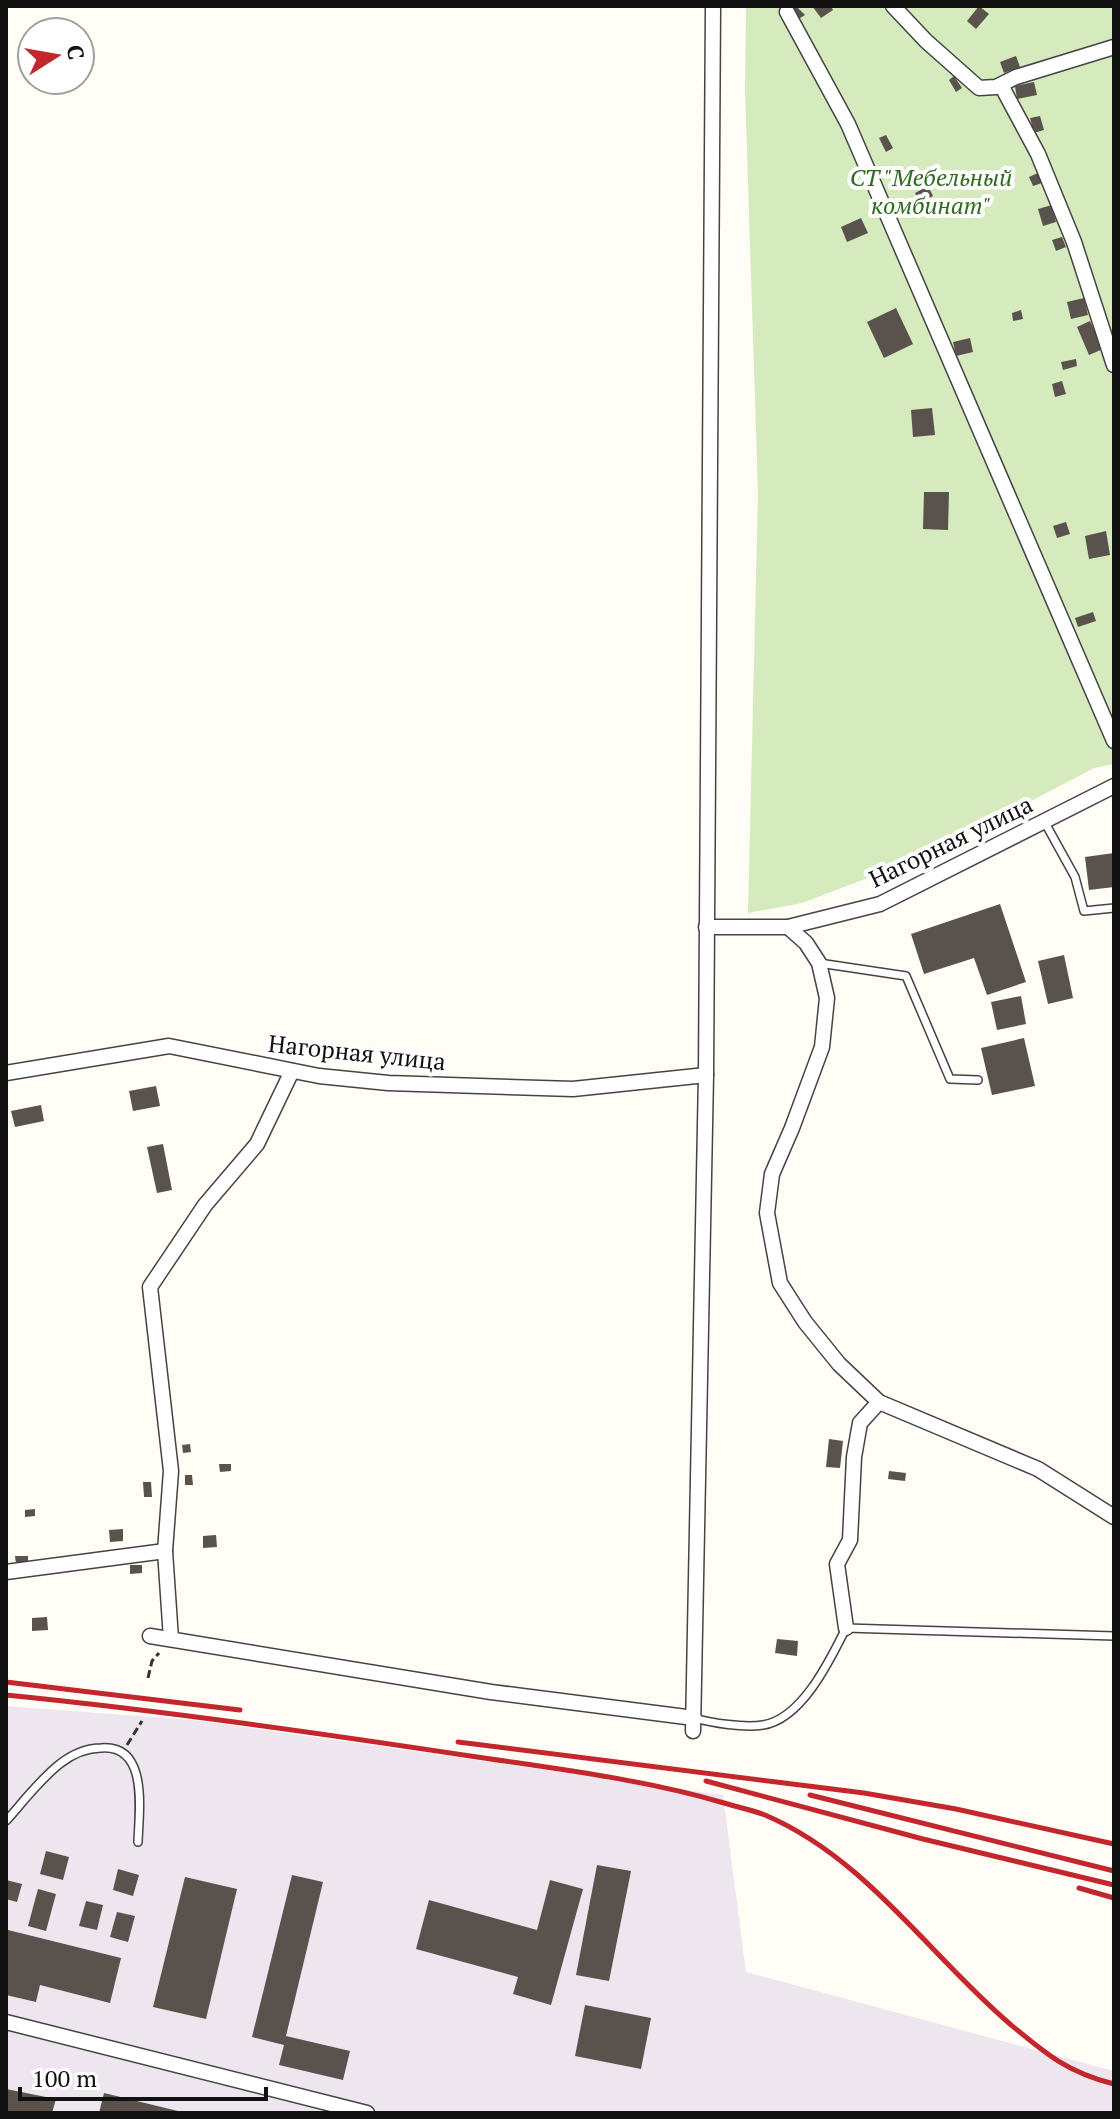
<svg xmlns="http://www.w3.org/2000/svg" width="1120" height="2119" font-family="'PT Serif',serif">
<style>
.industrial{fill:#eee6ef}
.green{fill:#d5ebbd}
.building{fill:#5a524d}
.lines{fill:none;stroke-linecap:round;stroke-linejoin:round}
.service-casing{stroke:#444;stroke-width:10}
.minor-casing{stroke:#444;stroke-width:17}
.path{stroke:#333;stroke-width:3;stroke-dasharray:8 4;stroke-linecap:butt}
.service{stroke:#fff;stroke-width:7}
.minor{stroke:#fff;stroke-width:14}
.rail{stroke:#c4262e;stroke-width:5}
.labels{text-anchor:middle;stroke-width:8;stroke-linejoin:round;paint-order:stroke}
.park-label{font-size:24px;font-style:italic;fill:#2f6b1f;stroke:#fff}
.street-label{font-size:24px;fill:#111;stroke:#fff}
</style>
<rect width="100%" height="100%" fill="#fffdf5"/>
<polygon class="industrial" points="6,1706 194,1720 723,1795 746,1972 1114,2071 1114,2113 6,2113"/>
<polygon class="green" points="746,6 1114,6 1114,764 1094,768 928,855 802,903 748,913 758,493 745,90"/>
<g class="building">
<polygon points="796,6 805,15 797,20 790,10"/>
<polygon points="812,6 831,6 833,10 821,18"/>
<polygon points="979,6 989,14 976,29 967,21"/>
<polygon points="1016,56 1020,67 1004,73 1000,62"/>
<polygon points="954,76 962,88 956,92 949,80"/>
<polygon points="1034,82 1037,95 1017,99 1015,86"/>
<polygon points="1040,116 1044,130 1034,133 1030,118"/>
<polygon points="886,135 893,148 886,152 879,138"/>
<polygon points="1038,173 1042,183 1033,186 1029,177"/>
<polygon points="928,186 933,196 920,203 915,193"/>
<polygon points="1052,205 1056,222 1043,226 1038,209"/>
<polygon points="861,218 868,233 847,242 841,227"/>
<polygon points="1062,237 1066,247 1056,251 1052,240"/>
<polygon points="1084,298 1088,315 1071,319 1067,302"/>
<polygon points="896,308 913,344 884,358 867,322"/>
<polygon points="1021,310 1023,319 1013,321 1012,313"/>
<polygon points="1090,321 1103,349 1089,355 1077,327"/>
<polygon points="970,338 973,352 956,356 953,342"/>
<polygon points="1076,359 1077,366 1063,370 1061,362"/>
<polygon points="1062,381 1066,394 1055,397 1052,384"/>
<polygon points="932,408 935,435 913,437 911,410"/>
<polygon points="924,492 949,492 948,530 923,529"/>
<polygon points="1066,522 1070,534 1057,538 1053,526"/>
<polygon points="1106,531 1110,555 1089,559 1085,536"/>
<polygon points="1093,612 1096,621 1078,627 1075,618"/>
<polygon points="1114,853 1114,887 1089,890 1085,857"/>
<polygon points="1000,904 1026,982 987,995 974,958 924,974 911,934"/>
<polygon points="1064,955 1073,998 1048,1004 1038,961"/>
<polygon points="1021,996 1026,1024 997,1030 991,1002"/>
<polygon points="1024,1038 1035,1086 992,1095 981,1048"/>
<polygon points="156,1086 160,1106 133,1111 129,1091"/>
<polygon points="41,1105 44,1121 15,1127 11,1111"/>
<polygon points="163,1144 172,1190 157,1193 147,1147"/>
<polygon points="829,1439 843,1441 840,1468 826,1467"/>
<polygon points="190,1444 191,1452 183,1453 182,1445"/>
<polygon points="219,1464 231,1464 231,1471 220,1472"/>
<polygon points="889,1471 906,1473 905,1481 888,1479"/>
<polygon points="185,1475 192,1475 193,1485 185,1485"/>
<polygon points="143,1482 151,1482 152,1497 144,1497"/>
<polygon points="35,1509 35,1516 25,1517 25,1510"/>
<polygon points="123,1529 123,1541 110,1542 109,1530"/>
<polygon points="216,1535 217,1547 203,1548 203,1536"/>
<polygon points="15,1556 28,1556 28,1563 16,1564"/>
<polygon points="130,1565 142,1565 142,1573 130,1574"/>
<polygon points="47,1617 48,1630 32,1631 32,1618"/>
<polygon points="777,1639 798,1641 797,1656 775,1653"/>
<polygon points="46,1851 69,1857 63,1880 40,1874"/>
<polygon points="597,1865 631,1871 609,1981 576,1975"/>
<polygon points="118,1869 139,1875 133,1896 113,1890"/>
<polygon points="292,1875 323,1882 286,2036 350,2051 343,2080 279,2065 284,2045 252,2037"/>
<polygon points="185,1877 237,1889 206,2019 153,2007"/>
<polygon points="6,1880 22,1884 17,1902 6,1899"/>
<polygon points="550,1880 583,1889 551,2005 513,1994 518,1977 416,1949 429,1900 537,1930"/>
<polygon points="38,1889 56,1894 46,1931 28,1926"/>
<polygon points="86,1901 103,1905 97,1930 79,1926"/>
<polygon points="117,1912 135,1916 128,1942 110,1937"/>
<polygon points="8,1930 121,1958 110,2003 40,1985 36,2002 6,1995 6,1940"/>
<polygon points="585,2005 651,2018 641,2069 575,2056"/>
<polygon points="6,2089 56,2099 52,2113 6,2113"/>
<polygon points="104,2093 182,2112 182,2113 99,2113"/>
</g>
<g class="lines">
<g class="service-casing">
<g id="service">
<polyline points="1044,821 1075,877 1084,911 1114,908"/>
<polyline points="819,963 906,976 950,1079 978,1080"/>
<path d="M694 1718C712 1723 744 1728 763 1725 802 1719 830 1660 846 1628L1114 1636"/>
<path d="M6 1821C23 1802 41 1778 61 1763 73 1754 86 1748 101 1748 149 1744 139 1811 138 1842"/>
</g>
</g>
<g class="minor-casing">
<g id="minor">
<polyline points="893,6 926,41 979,88 996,87 1016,77 1114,47"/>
<polyline points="787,12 848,124 1114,741"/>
<polyline points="1001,85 1038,154 1074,242 1114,365"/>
<polyline points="706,927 788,927 880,904 1114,786"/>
<polyline points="788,927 806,943 819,963 827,998 822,1047 792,1128 772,1174 767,1213 780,1283 805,1322 839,1364 879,1402 1038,1469 1114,1517"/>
<polyline points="6,1073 169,1046 319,1076 388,1083 573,1089 706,1075"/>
<polyline points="6,1572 165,1551"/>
<polyline points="846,1628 837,1564 850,1540 854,1457 860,1423 879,1402"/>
<polyline points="150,1636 491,1692 694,1718"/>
<polyline points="171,1639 165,1551 171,1471 150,1287 205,1205 257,1144 292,1071"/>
<polyline points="693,1731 706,1075 713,6"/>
<polyline points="6,2022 367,2113"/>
</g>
</g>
<g class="path">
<polyline points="148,1678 152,1661 159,1653"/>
<polyline points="127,1745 142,1721"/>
</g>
<use href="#service" class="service"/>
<use href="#minor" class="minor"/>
<g class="rail">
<polyline points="6,1682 240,1710"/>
<path d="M6 1695C166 1711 325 1734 484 1758 565 1770 646 1780 724 1803 737 1807 752 1810 765 1815 866 1858 929 1955 1010 2024 1046 2054 1067 2072 1114 2084"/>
<polyline points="458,1742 864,1793 956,1809 1114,1844"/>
<polyline points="706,1781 923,1839 1114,1885"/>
<polyline points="810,1795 1114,1871"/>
<polyline points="1079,1888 1114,1898"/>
</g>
</g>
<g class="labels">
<g class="park-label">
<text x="931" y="186">СТ "Мебельный<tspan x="931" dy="28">комбинат"</tspan></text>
</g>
<g class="street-label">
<text transform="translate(951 842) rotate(-26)" y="8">Нагорная улица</text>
<text transform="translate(357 1053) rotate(6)" y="8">Нагорная улица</text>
</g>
</g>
<rect width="1120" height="2119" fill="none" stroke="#111111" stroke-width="16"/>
<g transform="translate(56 56) rotate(79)"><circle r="38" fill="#ffffff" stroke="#a0a0a0" stroke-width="2"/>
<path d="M0-6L14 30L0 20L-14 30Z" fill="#c4262e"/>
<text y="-12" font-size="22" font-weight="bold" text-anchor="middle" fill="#111111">С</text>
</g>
<path d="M20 2087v12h246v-12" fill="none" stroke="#111111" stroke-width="4"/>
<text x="32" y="2087" font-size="24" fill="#111111" stroke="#ffffff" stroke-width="6" paint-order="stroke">100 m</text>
</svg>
